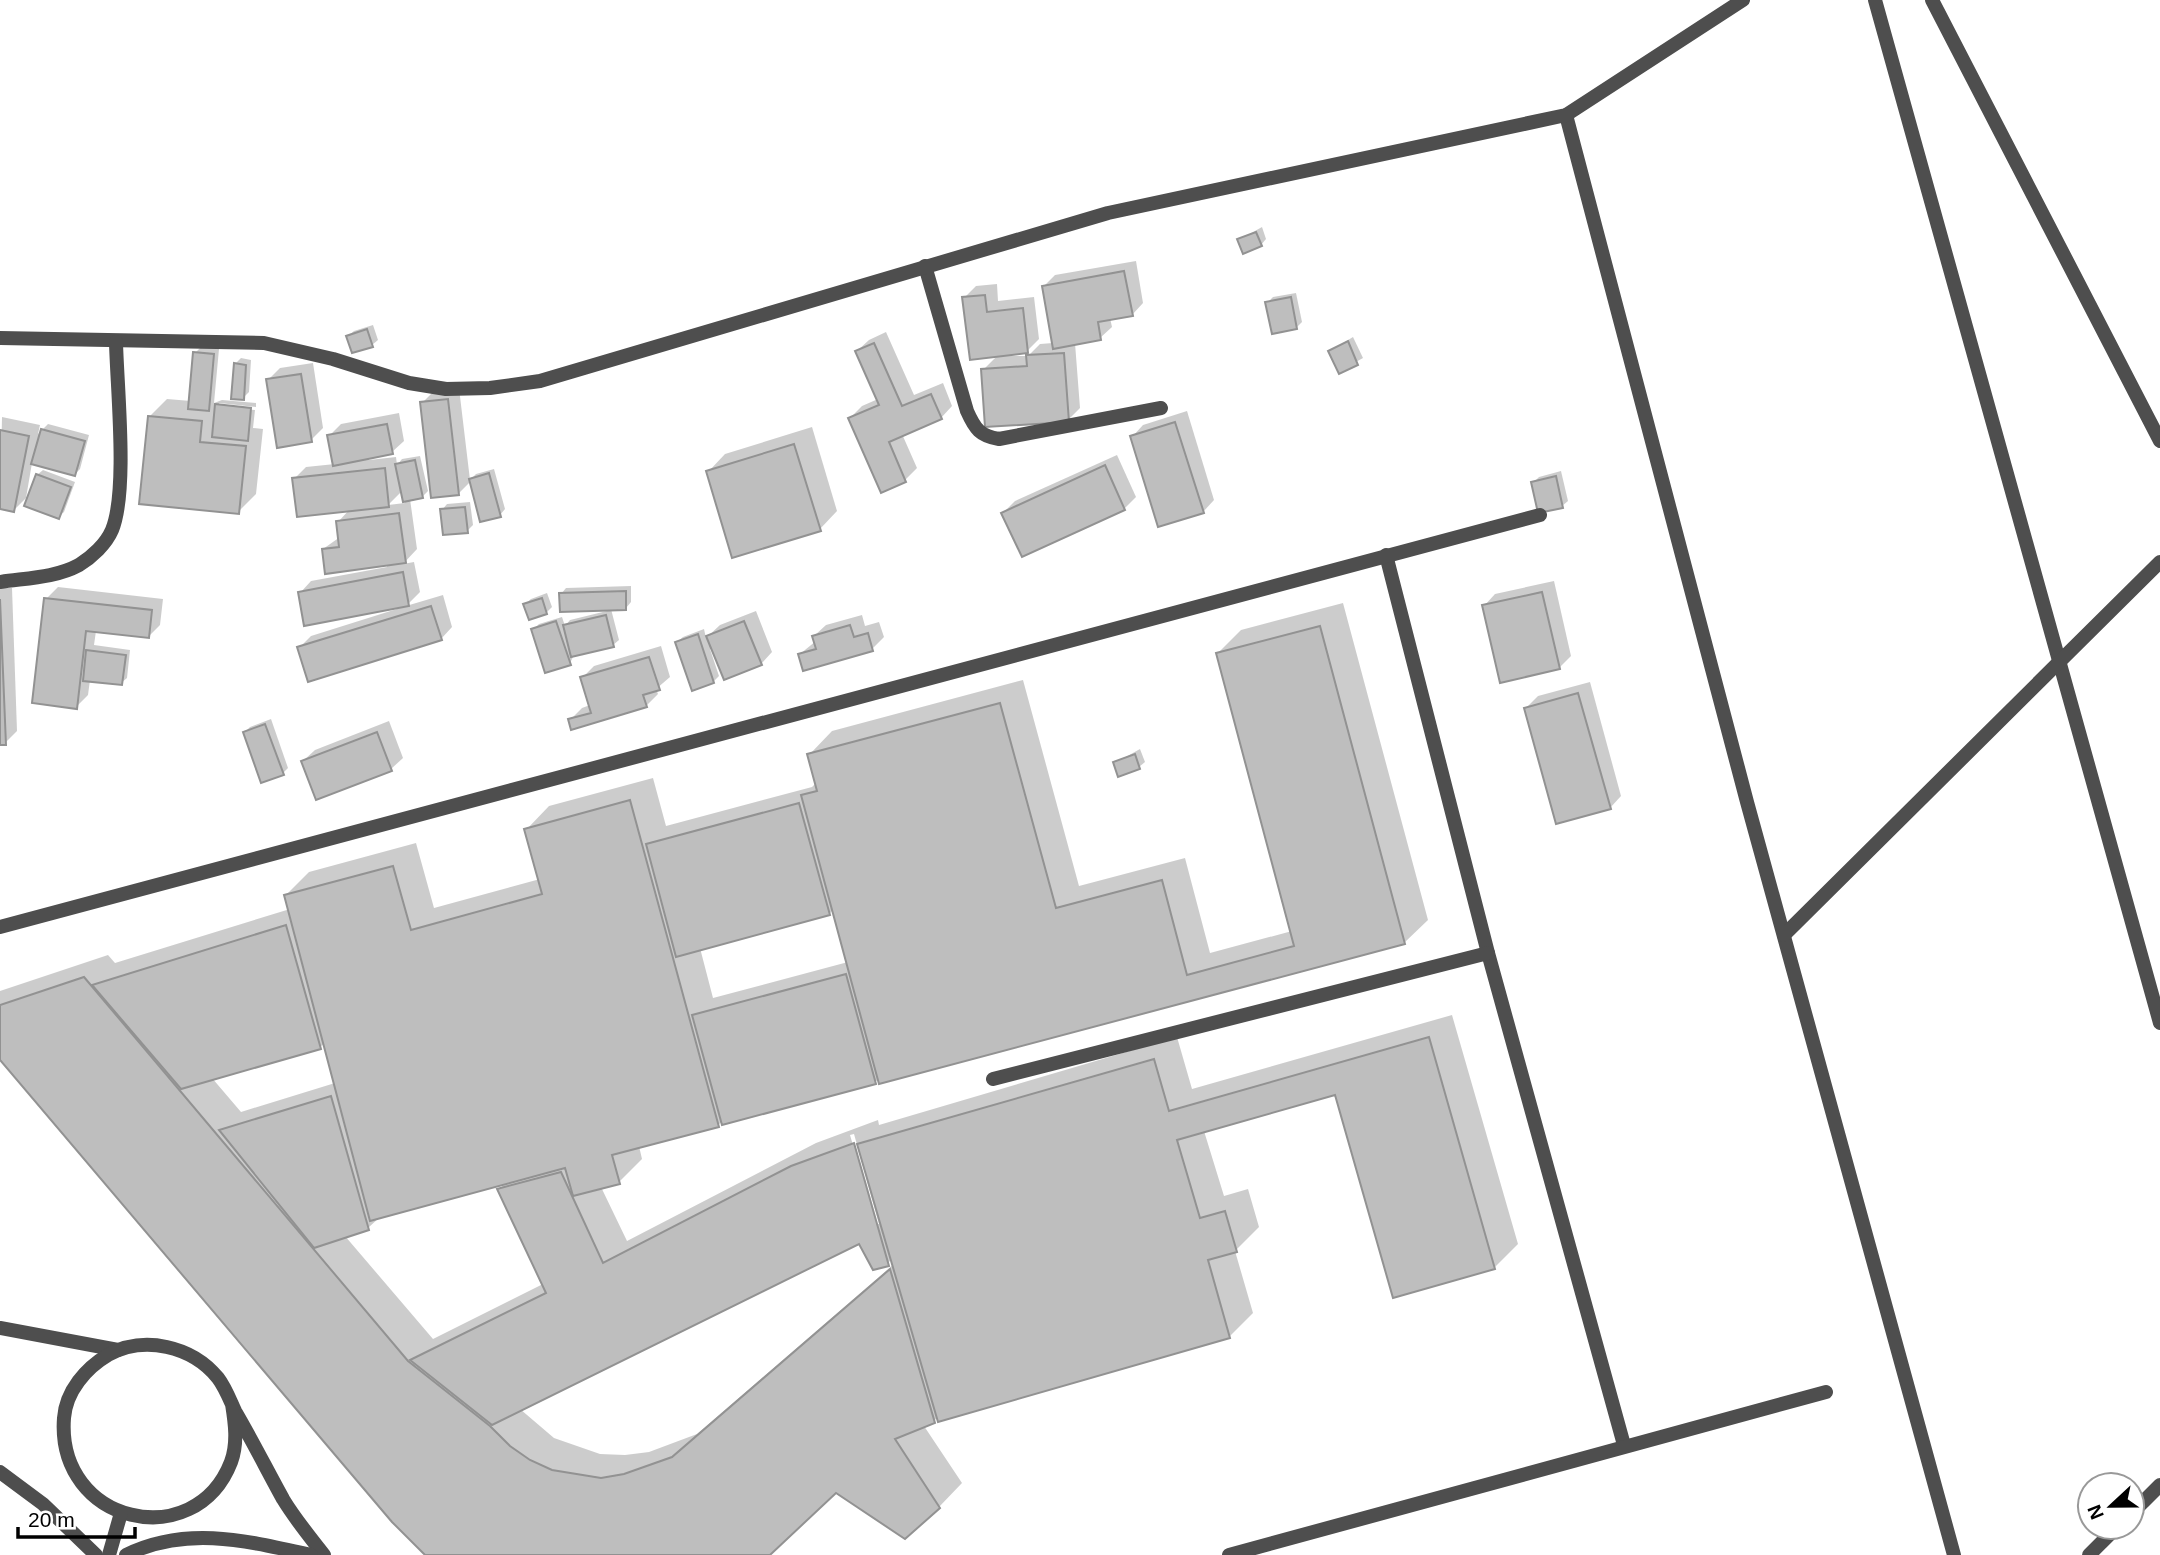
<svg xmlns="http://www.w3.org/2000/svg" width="2160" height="1555" font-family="Arial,sans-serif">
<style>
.shadow{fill:#0003;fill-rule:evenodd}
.building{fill:#bebebe;stroke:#929292;stroke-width:2}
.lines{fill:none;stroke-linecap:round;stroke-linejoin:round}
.lane{stroke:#4e4e4e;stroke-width:14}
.street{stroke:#4e4e4e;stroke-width:14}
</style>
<rect width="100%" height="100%" fill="#fff"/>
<g class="shadow">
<polygon points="1262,227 1266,239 1261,245 1239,240"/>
<polygon points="1136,261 1143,303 1132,315 1110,318 1112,327 1100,338 1075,343 1080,408 1068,420 983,370 997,356 1028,356 1040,344 1053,343 1043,287 1055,275"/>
<polygon points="997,284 998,301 1034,297 1039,339 1027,351 964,298 976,286"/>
<polygon points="1296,293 1302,322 1296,328 1267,303 1273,297"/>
<polygon points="373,325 378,340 372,345 348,336 354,331"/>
<polygon points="886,332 914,395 943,383 952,406 941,418 902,434 917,468 905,480 882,491 850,418 862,406 878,399 857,351 869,340"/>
<polygon points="1353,337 1363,358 1340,371 1330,351"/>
<polygon points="201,347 219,349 214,403 222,400 256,403 256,407 219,403 219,407 255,410 253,428 263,429 256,494 238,512 149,417 167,399 191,401 195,353"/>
<polygon points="241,358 251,360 249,392 243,398 235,364"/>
<polygon points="313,363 323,428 311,440 268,380 280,368"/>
<polygon points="459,388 470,480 476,474 494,469 505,509 500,515 471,481 458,494 422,403 434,391"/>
<polygon points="1187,411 1214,500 1203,512 1132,437 1143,425"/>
<path d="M399 413 404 441 392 452 369 457V460L396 457 397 465 402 459 420 456 428 491 422 497 410 499 417 549 403 564 414 562 420 592 406 606 443 595 452 627 441 639 299 648 311 636 400 608 300 593 311 581 387 567 386 564 323 549 340 537 338 522 350 509 294 479 306 467 335 464 329 436 341 424ZM402 491 405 503 388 505Z"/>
<polygon points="2,417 40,425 38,434 48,424 89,435 80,469 75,474 32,463 26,498 14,510 0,507"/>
<polygon points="812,427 837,511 820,529 708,472 725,454"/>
<polygon points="1117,455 1136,497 1124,509 1003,513 1015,501"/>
<polygon points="43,470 75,482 64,512 58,517 37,475"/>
<polygon points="1561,471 1568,501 1562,506 1533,483 1539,477"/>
<polygon points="470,502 473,525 467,531 442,510 447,504"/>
<polygon points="1554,581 1571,656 1559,668 1484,606 1495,594"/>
<polygon points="631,586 631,602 626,608 611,609 619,640 613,645 574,655 570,663 533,630 539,624 562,617 565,626 570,620 611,610 561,594 566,588"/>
<polygon points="58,587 163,599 160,625 148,637 96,631 94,645 130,650 127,678 121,683 90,680 88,695 76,707 46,599"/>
<polygon points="0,588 12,588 17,731 5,743 0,743"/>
<polygon points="547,593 552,607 546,613 525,604 531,599"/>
<path d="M1343 603 1428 920 1404 943 723 1121 718 1125 639 1146 642 1159 619 1182 601 1187 627 1241 816 1143 878 1120 879 1125 1177 1037 1192 1089 1452 1015 1518 1244 1495 1267 1394 1296 1336 1093 1204 1131 1224 1196 1248 1189 1259 1227 1235 1251 1253 1313 1230 1336 938 1418 924 1426 962 1483 939 1507 836 1491 766 1555H428L0 1057V991L108 955 115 963 290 909 286 895 309 872 416 843 434 908 540 879 526 830 549 806 653 778 666 826 812 787 816 783 809 755 832 731 1023 680 1079 886 1185 858 1210 953 1292 931 1218 653 1241 630ZM834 909 848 962 713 998 700 948 829 914ZM325 1043 335 1083 241 1112 212 1078 320 1047ZM854 1134 879 1224H876L850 1135ZM506 1183 499 1189 543 1284 433 1339 345 1236 368 1228 380 1217ZM860 1241 874 1268 893 1260 894 1264 697 1434 649 1452 625 1455 600 1454 554 1438 520 1409Z"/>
<polygon points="756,611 772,652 761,664 710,649 719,676 714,681 693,689 677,642 683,637 704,629 706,638 720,625"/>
<polygon points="862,615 865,626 879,622 884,637 872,649 800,654 816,641 814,636 826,625"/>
<polygon points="661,646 670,677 656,689 658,694 646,706 570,720 582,708 590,705 582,678 594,666"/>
<polygon points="1590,682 1621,796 1610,808 1526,708 1538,696"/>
<polygon points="271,719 288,768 283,773 245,732 250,727"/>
<polygon points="389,721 403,758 391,769 303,761 315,750"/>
<polygon points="1140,749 1145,762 1139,767 1115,763"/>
</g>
<g class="building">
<polygon points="1256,232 1262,246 1243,254 1237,239"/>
<polygon points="1124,271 1133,316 1098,322 1101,340 1053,349 1042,286"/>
<polygon points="985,295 987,312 1023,308 1028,353 970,360 962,297"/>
<polygon points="1291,297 1297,329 1272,334 1265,302"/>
<polygon points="367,329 373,347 352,353 346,336"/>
<polygon points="1348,341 1358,365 1339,374 1328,351"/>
<polygon points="874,343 902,406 931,394 942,419 889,442 906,482 881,493 848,418 879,405 855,351"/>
<polygon points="193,352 214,354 209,411 188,409"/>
<polygon points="1064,353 1069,422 985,427 981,369 1027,366 1026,355"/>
<polygon points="234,363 246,365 244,400 231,399"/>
<polygon points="301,374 312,442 277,448 266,379"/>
<polygon points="448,399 459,495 431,498 420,402"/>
<polygon points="215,404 251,408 248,441 212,437"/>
<polygon points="148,416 202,421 200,442 246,446 239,514 139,504"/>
<polygon points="1175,422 1204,513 1158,527 1130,436"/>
<polygon points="387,424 393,454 333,466 327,435"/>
<polygon points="41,429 85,441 75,476 31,464"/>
<polygon points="0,430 29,436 14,512 0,509"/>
<polygon points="794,444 821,531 732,558 706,471"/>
<polygon points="415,460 423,498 403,502 395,464"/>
<polygon points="1105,465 1125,510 1022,557 1001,513"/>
<polygon points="385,468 389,507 297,517 292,478"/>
<polygon points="489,473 501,517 480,522 469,479"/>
<polygon points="36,474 71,487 59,519 24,506"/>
<polygon points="1556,476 1563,508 1538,513 1531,482"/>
<polygon points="465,507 468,533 443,535 440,509"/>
<polygon points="399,513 406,563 325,574 322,549 339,547 336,521"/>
<polygon points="403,572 409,606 304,626 298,592"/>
<polygon points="626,591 626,610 560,612 559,593"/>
<polygon points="1542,592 1560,669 1500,683 1482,605"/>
<polygon points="44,598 152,610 149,638 86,631 77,709 32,703"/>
<polygon points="542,598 547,614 529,620 523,604"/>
<polygon points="0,599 6,745 0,745"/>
<polygon points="431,606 442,640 308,682 297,647"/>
<polygon points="606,615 614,647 571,657 563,625"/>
<polygon points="556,621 571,665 545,673 531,629"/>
<polygon points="744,621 762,665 724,680 706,636"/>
<polygon points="850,625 854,637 868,633 873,651 803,671 798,654 816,649 812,636"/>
<polygon points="1320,626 1405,944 879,1084 801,795 817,791 807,754 1000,703 1056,908 1162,880 1187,975 1294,946 1216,653"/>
<polygon points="698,634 714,683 692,691 675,642"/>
<polygon points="86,650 126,655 122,685 83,681"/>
<polygon points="649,657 660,690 643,695 647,707 571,730 568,719 591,713 580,677"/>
<polygon points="1578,693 1611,809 1556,824 1524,708"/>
<polygon points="265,724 284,775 261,783 243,732"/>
<polygon points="377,732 392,771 316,800 301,761"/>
<polygon points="1135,754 1140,769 1118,777 1113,762"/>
<polygon points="630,800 719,1127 612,1155 620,1184 573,1196 565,1168 370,1221 284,895 393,866 411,930 542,894 524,829"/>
<polygon points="799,803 830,915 676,957 646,844"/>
<polygon points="286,925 321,1049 181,1089 92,985"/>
<polygon points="846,974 876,1084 722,1125 692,1015"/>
<polygon points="84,977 408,1361 490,1426 510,1446 530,1460 552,1470 601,1478 624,1474 672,1457 890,1269 935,1423 895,1439 940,1508 905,1539 836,1493 770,1555 425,1555 392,1522 0,1060 0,1005"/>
<polygon points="1429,1037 1495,1269 1393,1298 1335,1095 1177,1140 1200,1218 1225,1211 1237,1252 1208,1260 1230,1338 938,1422 857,1144 1154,1059 1169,1111"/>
<polygon points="331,1096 369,1230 314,1248 219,1130"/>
<polygon points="854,1143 889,1266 873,1270 859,1244 492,1425 410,1360 546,1293 497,1189 561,1172 603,1263 791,1166"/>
</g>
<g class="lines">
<g class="lane">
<polyline points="1386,555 1488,953 1624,1445"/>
<polyline points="0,927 1540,515"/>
<polyline points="993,1079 1488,953"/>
<polyline points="0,1328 118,1350"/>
<path d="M232 1404C235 1423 238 1443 231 1462 195 1555 56 1524 64 1418 66 1391 86 1368 108 1355 144 1335 192 1346 218 1378 225 1387 230 1400 235 1411 252 1440 267 1470 283 1499 295 1519 310 1537 324 1555"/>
<polyline points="0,1472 43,1504 96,1555"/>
<polyline points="109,1555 121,1513"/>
<path d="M126 1555C187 1525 248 1541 311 1555"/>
<polyline points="1229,1555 1826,1392"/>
</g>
<g class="street">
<polyline points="1875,0 2160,1023"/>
<polyline points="1932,0 2160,441"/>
<polyline points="1566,115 1747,802 1954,1555"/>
<path d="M925 266 967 411C975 429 980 436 999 439L1161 408"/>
<polyline points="0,338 264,343 333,359 409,383 446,389 490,388 540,381 1108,213 1566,115 1743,0"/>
<path d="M0 582C26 578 55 578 79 565 92 557 106 544 112 530 128 491 117 388 116 342"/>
<polyline points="1784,935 2160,562"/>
<polyline points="2132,1513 2160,1485"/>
<polyline points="2089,1555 2117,1527"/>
</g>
</g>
<g transform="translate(2111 1506) rotate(248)"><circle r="33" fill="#ffffff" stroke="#999999" stroke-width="2"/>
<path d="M0-5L12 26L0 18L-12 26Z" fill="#000000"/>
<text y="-10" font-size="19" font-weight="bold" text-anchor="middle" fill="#000000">N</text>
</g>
<path d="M18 1527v10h117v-10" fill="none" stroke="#000000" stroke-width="3.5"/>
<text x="28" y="1527" font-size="21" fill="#000000" stroke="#ffffff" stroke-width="5" paint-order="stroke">20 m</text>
</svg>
